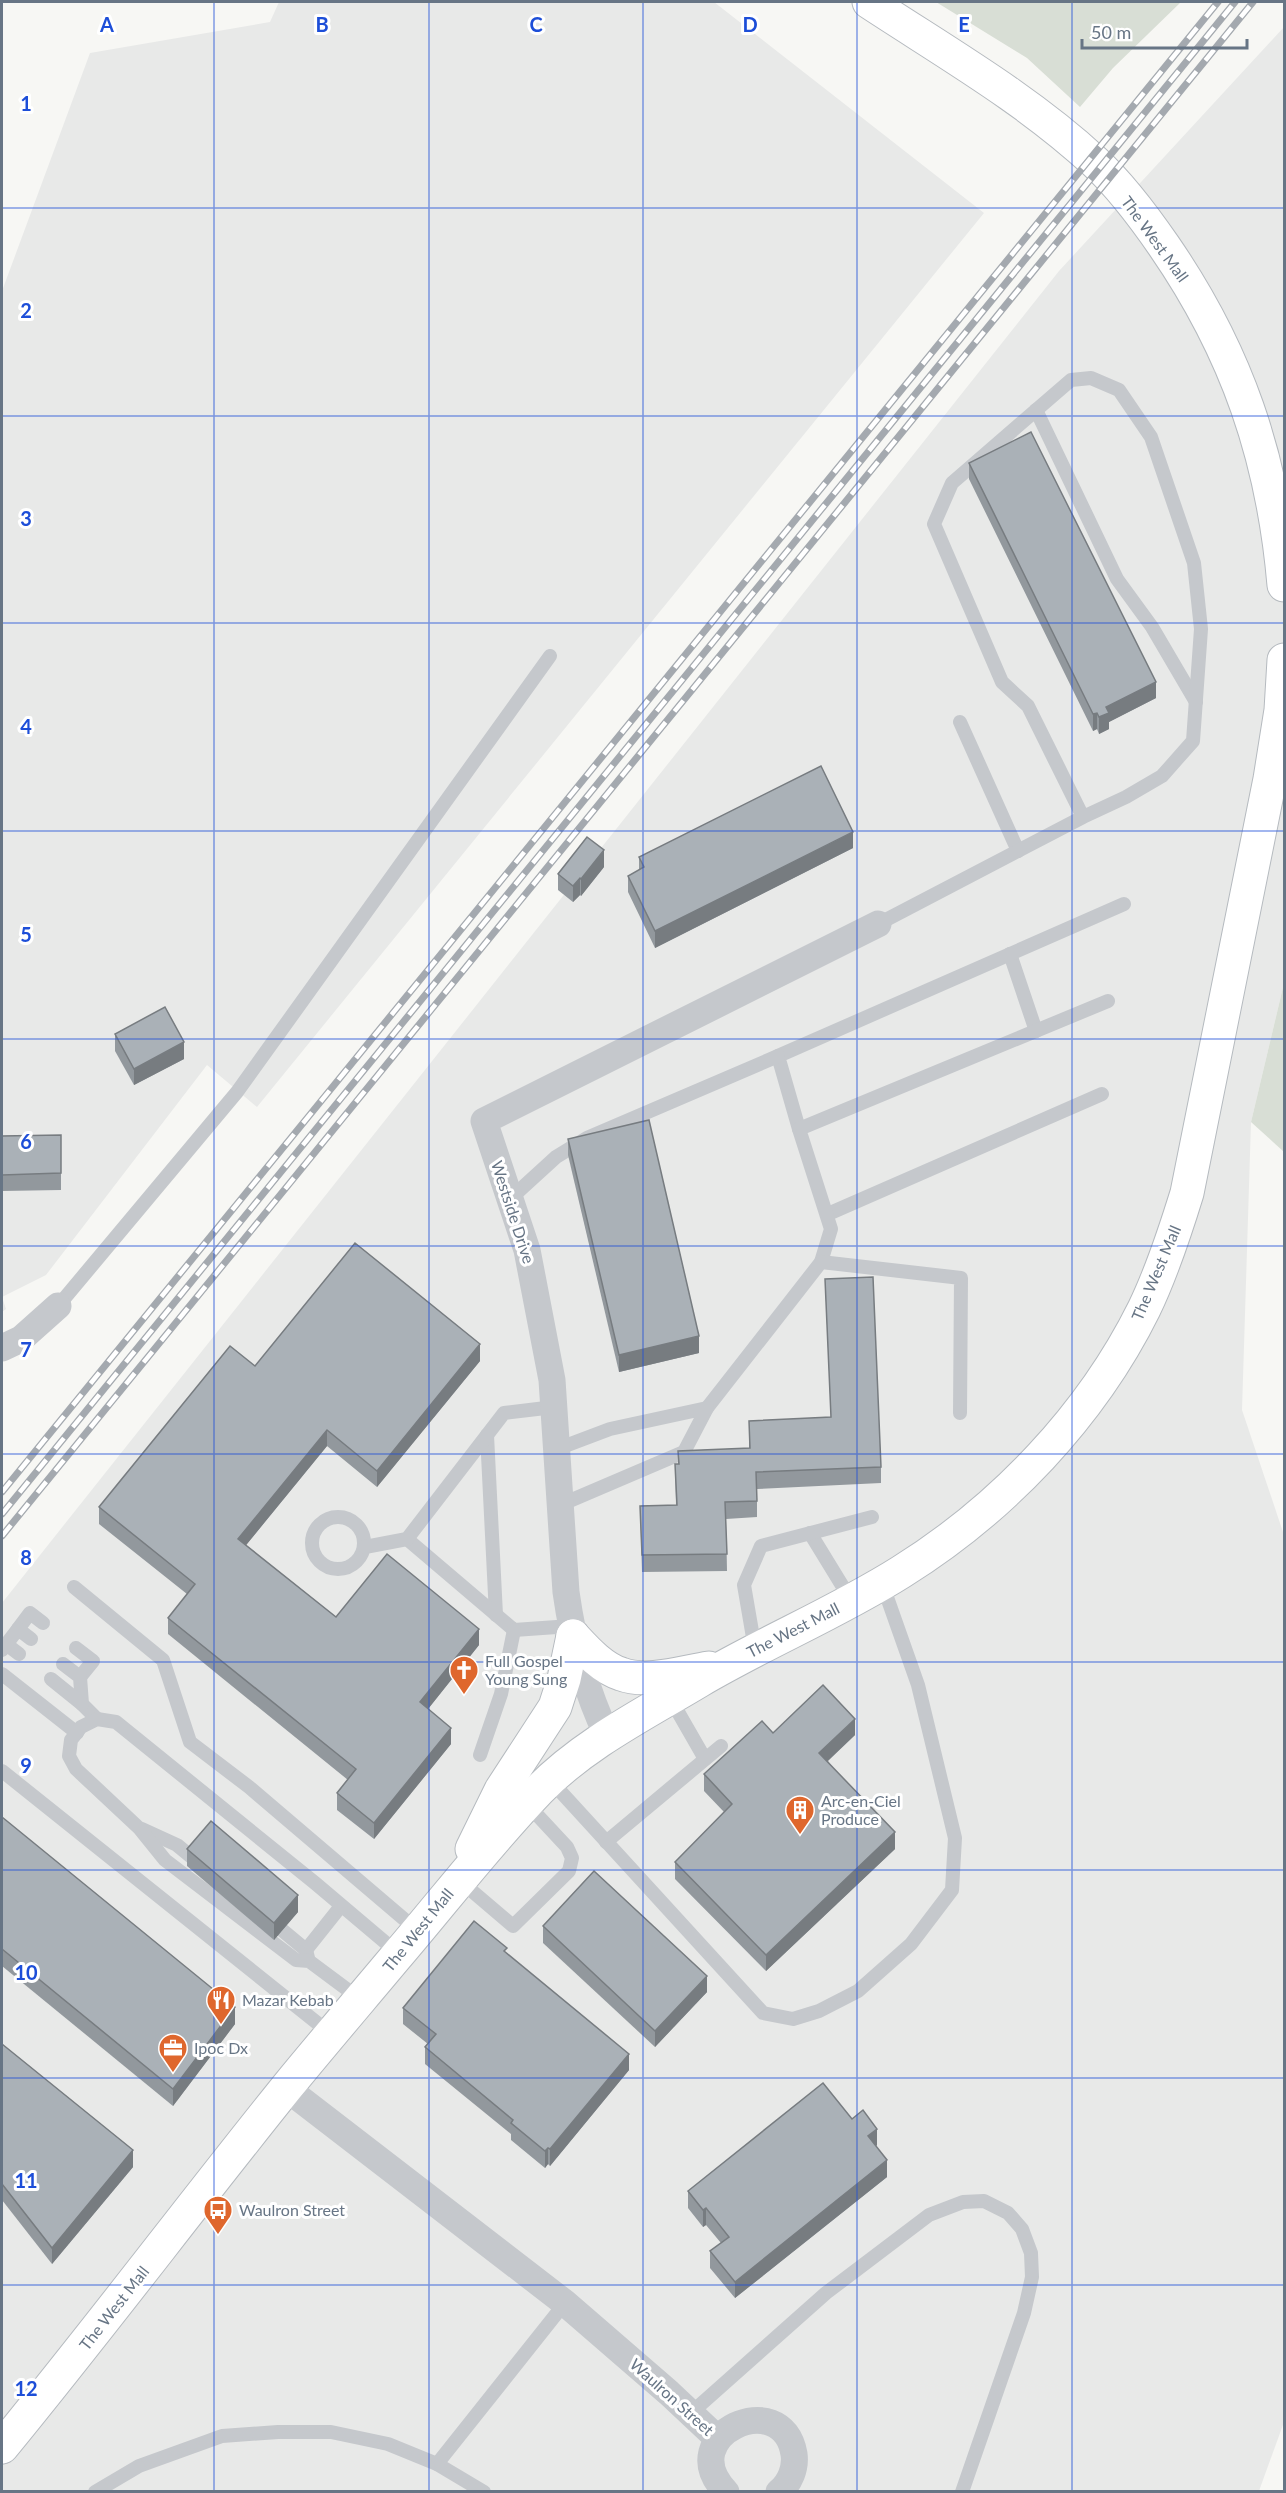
<svg xmlns="http://www.w3.org/2000/svg" width="1286" height="2493" font-family="Lato,sans-serif">
<style>
.built{fill:#e8e9e8}
.green{fill:#d8ded5}
.lines{fill:none;stroke-linecap:round;stroke-linejoin:round}
.secondary-casing{stroke:#b5babf;stroke-width:35}
.lane{stroke:#c5c8cc;stroke-width:14}
.street{stroke:#c5c8cc;stroke-width:27}
.secondary{stroke:#fff;stroke-width:33}
.rail-casing{stroke:#a4a9af;stroke-width:7}
.rail{stroke:#fff;stroke-width:4.5;stroke-dasharray:14;stroke-linecap:butt}
.wall{fill:#92989d}
.shaded-wall{fill:#777c80}
.building{fill:#aab1b7;stroke:#777c80;stroke-width:1.5}
.grid{fill:none;stroke:#1d4ed8;stroke-width:1.5;stroke-opacity:0.55}
.labels{text-anchor:middle;stroke-width:6;stroke-linejoin:round;paint-order:stroke}
.street-label{font-size:16px;fill:#677585;stroke:#fff}
.poi-label{font-size:16px;fill:#677585;stroke:#fff;text-anchor:start}
.grid-label{font-size:20px;text-anchor:middle;font-weight:bold;fill:#1d4ed8;stroke:#fff;stroke-width:6;stroke-linejoin:round;paint-order:stroke}
</style>
<rect width="100%" height="100%" fill="#f7f7f4"/>
<g class="built">
<polygon points="279,2 714,2 984,213 257,1107 207,1065 46,1275 2,1297 6,1309 2,1312 2,291 90,53 270,22"/>
<polygon points="1284,27 1284,983 1251,1122 1242,1410 1284,1535 1284,2422 1259,2491 2,2491 2,1603 1059,271"/>
</g>
<g class="green">
<polygon points="936,2 1181,2 1113,68 1080,107 1027,58"/>
<polygon points="1284,983 1284,1152 1251,1122"/>
</g>
<g class="lines">
<g class="secondary-casing">
<g id="secondary">
<path d="M869 2C945 52 1027 99 1095 162 1121 186 1144 217 1164 246 1237 352 1273 458 1284 585"/>
<path d="M573 1636C586 1650 602 1668 621 1674 647 1684 683 1672 709 1668"/>
<polyline points="472,1849 501,1790 555,1707 564,1679 573,1636"/>
<path d="M2 2447C99 2329 191 2206 287 2087 323 2043 359 2001 395 1958 443 1902 488 1843 539 1790 584 1744 644 1714 699 1681 765 1642 836 1613 901 1572 1002 1509 1091 1416 1144 1309 1162 1272 1175 1232 1187 1193L1270 779 1281 710 1284 660"/>
</g>
</g>
<g class="lane">
<polyline points="1036,410 1117,579 1152,627 1196,702"/>
<polyline points="960,722 1018,851"/>
<polyline points="878,924 1083,817 1126,797 1162,776 1193,741 1201,629 1194,563 1151,437 1119,390 1091,378 1071,380 952,483 934,524 1002,682 1028,706 1083,817"/>
<polyline points="1010,954 1036,1031"/>
<polyline points="799,1129 778,1056 1124,904"/>
<polyline points="510,1199 556,1157 587,1138 778,1056"/>
<polyline points="828,1214 1102,1094"/>
<polyline points="821,1262 831,1229 799,1129 1108,1001"/>
<polyline points="58,1306 237,1092 550,656"/>
<polyline points="707,1408 821,1262 961,1278 960,1413"/>
<polyline points="487,1435 496,1615"/>
<polyline points="557,1449 610,1429 707,1408 684,1452 560,1505"/>
<circle cx="338" cy="1543" r="26"/>
<polyline points="810,1533 851,1600"/>
<polyline points="407,1539 514,1630 571,1626"/>
<polyline points="365,1547 407,1539 504,1413 554,1407"/>
<polyline points="74,1587 163,1660 190,1742 249,1787 418,1931"/>
<polyline points="18,1629 30,1613 43,1623"/>
<polyline points="6,1644 19,1654"/>
<polyline points="76,1648 93,1661 80,1677"/>
<polyline points="755,1649 744,1585 761,1546 872,1517"/>
<polyline points="2,1650 18,1629 31,1639"/>
<polyline points="63,1664 80,1677 82,1704 97,1719"/>
<polyline points="2,1674 77,1733"/>
<polyline points="51,1679 82,1704"/>
<polyline points="670,1698 705,1759"/>
<polyline points="480,1755 501,1694 514,1630"/>
<polyline points="2,1771 331,2034"/>
<polyline points="550,1780 763,2013 793,2019 819,2011 858,1991 911,1944 952,1890 955,1838 918,1685 882,1583"/>
<polyline points="142,1829 177,1845 194,1859"/>
<polyline points="606,1842 721,1746"/>
<polyline points="459,1880 513,1926 569,1871 572,1858 567,1847 527,1804"/>
<polyline points="282,1930 306,1950 308,1958"/>
<polyline points="306,1950 341,1906"/>
<polyline points="360,1999 309,1961 296,1960 165,1860 140,1829 76,1769 69,1756 71,1740 81,1727 97,1719 116,1722 315,1883 399,1954"/>
<polyline points="691,2413 826,2293 929,2215 963,2202 984,2201 1008,2213 1022,2229 1031,2253 1032,2277 1024,2313 962,2492"/>
<polyline points="95,2492 139,2466 222,2436 278,2432 331,2432 388,2444 437,2464"/>
<polyline points="484,2492 437,2464 565,2303"/>
</g>
<g class="street">
<polyline points="2,1348 21,1339 58,1306"/>
<path d="M607 1735C585 1689 573 1642 566 1592L552 1380 527 1250 484 1121 878 924"/>
<polyline points="286,2088 565,2303 669,2393 718,2439"/>
<path d="M726 2492C671 2435 783 2385 794 2454 796 2468 790 2483 779 2492"/>
</g>
<use href="#secondary" class="secondary"/>
<g class="rail-casing">
<g id="rail">
<polyline points="2,1492 1218,2"/>
<polyline points="2,1514 1235,2"/>
<polyline points="2,1536 1253,2"/>
</g>
</g>
<use href="#rail" class="rail"/>
</g>
<g class="wall">
<polygon points="969,463 1156,698 1109,722 1109,729 1099,734 1097,729 1093,731 969,479"/>
<polygon points="853,848 655,948 628,892 628,876 639,870 639,857"/>
<polygon points="604,867 581,896 580,895 573,902 558,890 558,874"/>
<polygon points="115,1034 184,1059 134,1085 115,1051"/>
<polygon points="61,1135 61,1190 2,1191 2,1136"/>
<polygon points="568,1139 699,1353 619,1372 568,1155"/>
<polygon points="825,1279 881,1467 881,1483 757,1489 757,1517 726,1519 727,1571 642,1572 640,1506 676,1505 675,1464 678,1464 678,1451 749,1448 749,1421 831,1418"/>
<polygon points="480,1361 377,1487 327,1446 246,1545 336,1617 479,1645 428,1709 451,1744 374,1839 337,1810 337,1793 348,1780 168,1634 168,1618 187,1594 99,1524 99,1507 255,1366"/>
<polygon points="773,1733 855,1735 828,1761 895,1849 766,1971 675,1879 675,1862 724,1812 704,1791 704,1774"/>
<polygon points="2,1817 235,2024 173,2106 2,1966"/>
<polygon points="187,1849 298,1912 274,1940 187,1866"/>
<polygon points="543,1926 707,1992 655,2047 543,1943"/>
<polygon points="507,1953 629,2070 550,2166 548,2164 545,2168 511,2140 511,2134 425,2064 425,2047 428,2044 403,2024 403,2008"/>
<polygon points="2,2044 133,2167 52,2264 2,2200"/>
<polygon points="852,2119 877,2145 876,2146 887,2177 735,2298 710,2268 710,2251 721,2243 706,2225 703,2227 688,2208 688,2191"/>
</g>
<g class="shaded-wall">
<polygon points="1156,682 1156,698 1109,722 1109,729 1099,734 1099,717 1106,707"/>
<polygon points="1097,713 1097,729 1093,731 1093,714"/>
<polygon points="853,832 853,848 655,948 655,931"/>
<polygon points="604,850 604,867 581,896 581,879"/>
<polygon points="580,878 580,895 573,902 573,886"/>
<polygon points="184,1042 184,1059 134,1085 134,1069"/>
<polygon points="699,1336 699,1353 619,1372 619,1355"/>
<polygon points="480,1344 480,1361 377,1487 377,1471"/>
<polygon points="327,1430 327,1446 238,1555 238,1539"/>
<polygon points="479,1629 479,1645 420,1719 420,1702"/>
<polygon points="855,1719 855,1735 819,1769 819,1753"/>
<polygon points="451,1728 451,1744 374,1839 374,1823"/>
<polygon points="895,1832 895,1849 766,1971 766,1955"/>
<polygon points="298,1895 298,1912 274,1940 274,1923"/>
<polygon points="707,1976 707,1992 655,2047 655,2031"/>
<polygon points="235,2007 235,2024 173,2106 173,2089"/>
<polygon points="629,2054 629,2070 550,2166 550,2149"/>
<polygon points="877,2129 877,2145 868,2153 868,2136"/>
<polygon points="548,2148 548,2164 545,2168 545,2151"/>
<polygon points="133,2150 133,2167 52,2264 52,2248"/>
<polygon points="887,2160 887,2177 735,2298 735,2282"/>
<polygon points="706,2208 706,2225 703,2227 703,2210"/>
</g>
<g class="building">
<polygon points="1031,432 1156,682 1106,707 1109,713 1099,717 1097,713 1093,714 969,463"/>
<polygon points="821,766 853,832 655,931 628,876 644,867 639,857"/>
<polygon points="587,837 604,850 581,879 580,878 573,886 558,874"/>
<polygon points="165,1007 184,1042 134,1069 115,1034"/>
<polygon points="649,1120 699,1336 619,1355 568,1139"/>
<polygon points="61,1135 61,1173 2,1175 2,1136"/>
<polygon points="355,1243 480,1344 377,1471 327,1430 238,1539 336,1617 387,1554 479,1629 420,1702 451,1728 374,1823 337,1793 356,1769 168,1618 195,1584 99,1507 230,1346 255,1366"/>
<polygon points="873,1277 881,1467 756,1472 757,1501 725,1502 727,1554 642,1555 640,1506 677,1505 675,1464 679,1464 678,1451 750,1448 749,1421 831,1417 825,1279"/>
<polygon points="823,1685 855,1719 819,1753 895,1832 766,1955 675,1862 732,1804 704,1774 762,1721 773,1733"/>
<polygon points="2,1817 235,2007 173,2089 2,1949"/>
<polygon points="211,1821 298,1895 274,1923 187,1849"/>
<polygon points="594,1871 707,1976 655,2031 543,1926"/>
<polygon points="474,1921 507,1948 504,1951 629,2054 550,2149 548,2148 545,2151 511,2123 513,2120 425,2047 436,2034 403,2008"/>
<polygon points="2,2044 133,2150 52,2248 2,2184"/>
<polygon points="823,2083 852,2119 863,2110 877,2129 868,2136 887,2160 735,2282 710,2251 729,2237 706,2208 703,2210 688,2191"/>
</g>
<path class="grid" d="M214 2V2492M429 2V2492M643 2V2492M857 2V2492M1072 2V2492M2 208H1284M2 416H1284M2 623H1284M2 831H1284M2 1039H1284M2 1246H1284M2 1454H1284M2 1662H1284M2 1870H1284M2 2078H1284M2 2285H1284"/>
<defs>
<g id="church-pin" transform="scale(1.5)"><path d="M0 17L-7.5 6A9.5 9.5 0 1 1 7.5 6Z" fill="#df672d" stroke="#fff"/><path d="M-1.2-6h2.4v3.5h3.3v2.4h-3.3V6h-2.4V-.1h-3.3v-2.4h3.3Z" fill="#fff"/></g>
<g id="building-pin" transform="scale(1.5)"><path d="M0 17L-7.5 6A9.5 9.5 0 1 1 7.5 6Z" fill="#df672d" stroke="#fff"/><path d="M-4-6H4V6H1V3H-1V6H-4ZM-2.5-4.3h1.7v1.8h-1.7ZM.8-4.3h1.7v1.8H.8ZM-2.5-1h1.7V.8h-1.7ZM.8-1h1.7V.8H.8Z" fill="#fff"/></g>
<g id="restaurant-pin" transform="scale(1.5)"><path d="M0 17L-7.5 6A9.5 9.5 0 1 1 7.5 6Z" fill="#df672d" stroke="#fff"/><path d="M-5-6h1v4h1v-4h1v4h1v-4h1v5L-1.5 .5V6h-2V.5L-5-1ZM5-6V6H3V1.5H1.5Q1.5-4 5-6Z" fill="#fff"/></g>
<g id="office-pin" transform="scale(1.5)"><path d="M0 17L-7.5 6A9.5 9.5 0 1 1 7.5 6Z" fill="#df672d" stroke="#fff"/><path d="M-6-3h4V-5.5h4V-3h4V5H-6ZM-1-4.5V-3h2v-1.5ZM-6 0V1H6V0Z" fill="#fff"/></g>
<g id="bus-pin" transform="scale(1.5)"><path d="M0 17L-7.5 6A9.5 9.5 0 1 1 7.5 6Z" fill="#df672d" stroke="#fff"/><path d="M-5-6H5V4H4V6H2V4H-2V6H-4V4H-5ZM-3.5-4V0h7V-4ZM-3.5 1.2v1.5H-2V1.2ZM2 1.2v1.5H3.5V1.2Z" fill="#fff"/></g>
</defs>
<g fill-rule="evenodd">
<use href="#church-pin" x="464" y="1670"/>
<use href="#building-pin" x="800" y="1810"/>
<use href="#restaurant-pin" x="221" y="2000"/>
<use href="#office-pin" x="173" y="2048"/>
<use href="#bus-pin" x="218" y="2210"/>
</g>
<g class="labels">
<g class="street-label">
<text transform="translate(1155 239) rotate(54)" y="6">The West Mall</text>
<text transform="translate(513 1212) rotate(72)" y="6">Westside Drive</text>
<text transform="translate(1156 1273) rotate(-67)" y="6">The West Mall</text>
<text transform="translate(793 1630) rotate(-27)" y="6">The West Mall</text>
<text transform="translate(418 1930) rotate(-51)" y="6">The West Mall</text>
<text transform="translate(114 2308) rotate(-52)" y="6">The West Mall</text>
<text transform="translate(672 2397) rotate(42)" y="6">Waulron Street</text>
</g>
<g class="poi-label">
<text x="485" y="1667">Full Gospel<tspan x="485" dy="18">Young Sung</tspan></text>
<text x="821" y="1807">Arc-en-Ciel<tspan x="821" dy="18">Produce</tspan></text>
<text x="242" y="2006">Mazar Kebab</text>
<text x="194" y="2054">Ipoc Dx</text>
<text x="239" y="2216">Waulron Street</text>
</g>
</g>
<g class="grid-label">
<text x="107" y="32">A</text>
<text x="322" y="32">B</text>
<text x="536" y="32">C</text>
<text x="750" y="32">D</text>
<text x="964" y="32">E</text>
<text x="26" y="111">1</text>
<text x="26" y="318">2</text>
<text x="26" y="526">3</text>
<text x="26" y="734">4</text>
<text x="26" y="942">5</text>
<text x="26" y="1149">6</text>
<text x="26" y="1357">7</text>
<text x="26" y="1565">8</text>
<text x="26" y="1773">9</text>
<text x="26" y="1980">10</text>
<text x="26" y="2188">11</text>
<text x="26" y="2396">12</text>
</g>
<rect width="1286" height="2493" fill="none" stroke="#677585" stroke-width="6"/>
<path d="M1082 39v9h165v-9" fill="none" stroke="#677585" stroke-width="3"/>
<text x="1091" y="39" font-size="18" fill="#677585" stroke="#ffffff" stroke-width="4.5" paint-order="stroke">50 m</text>
</svg>
